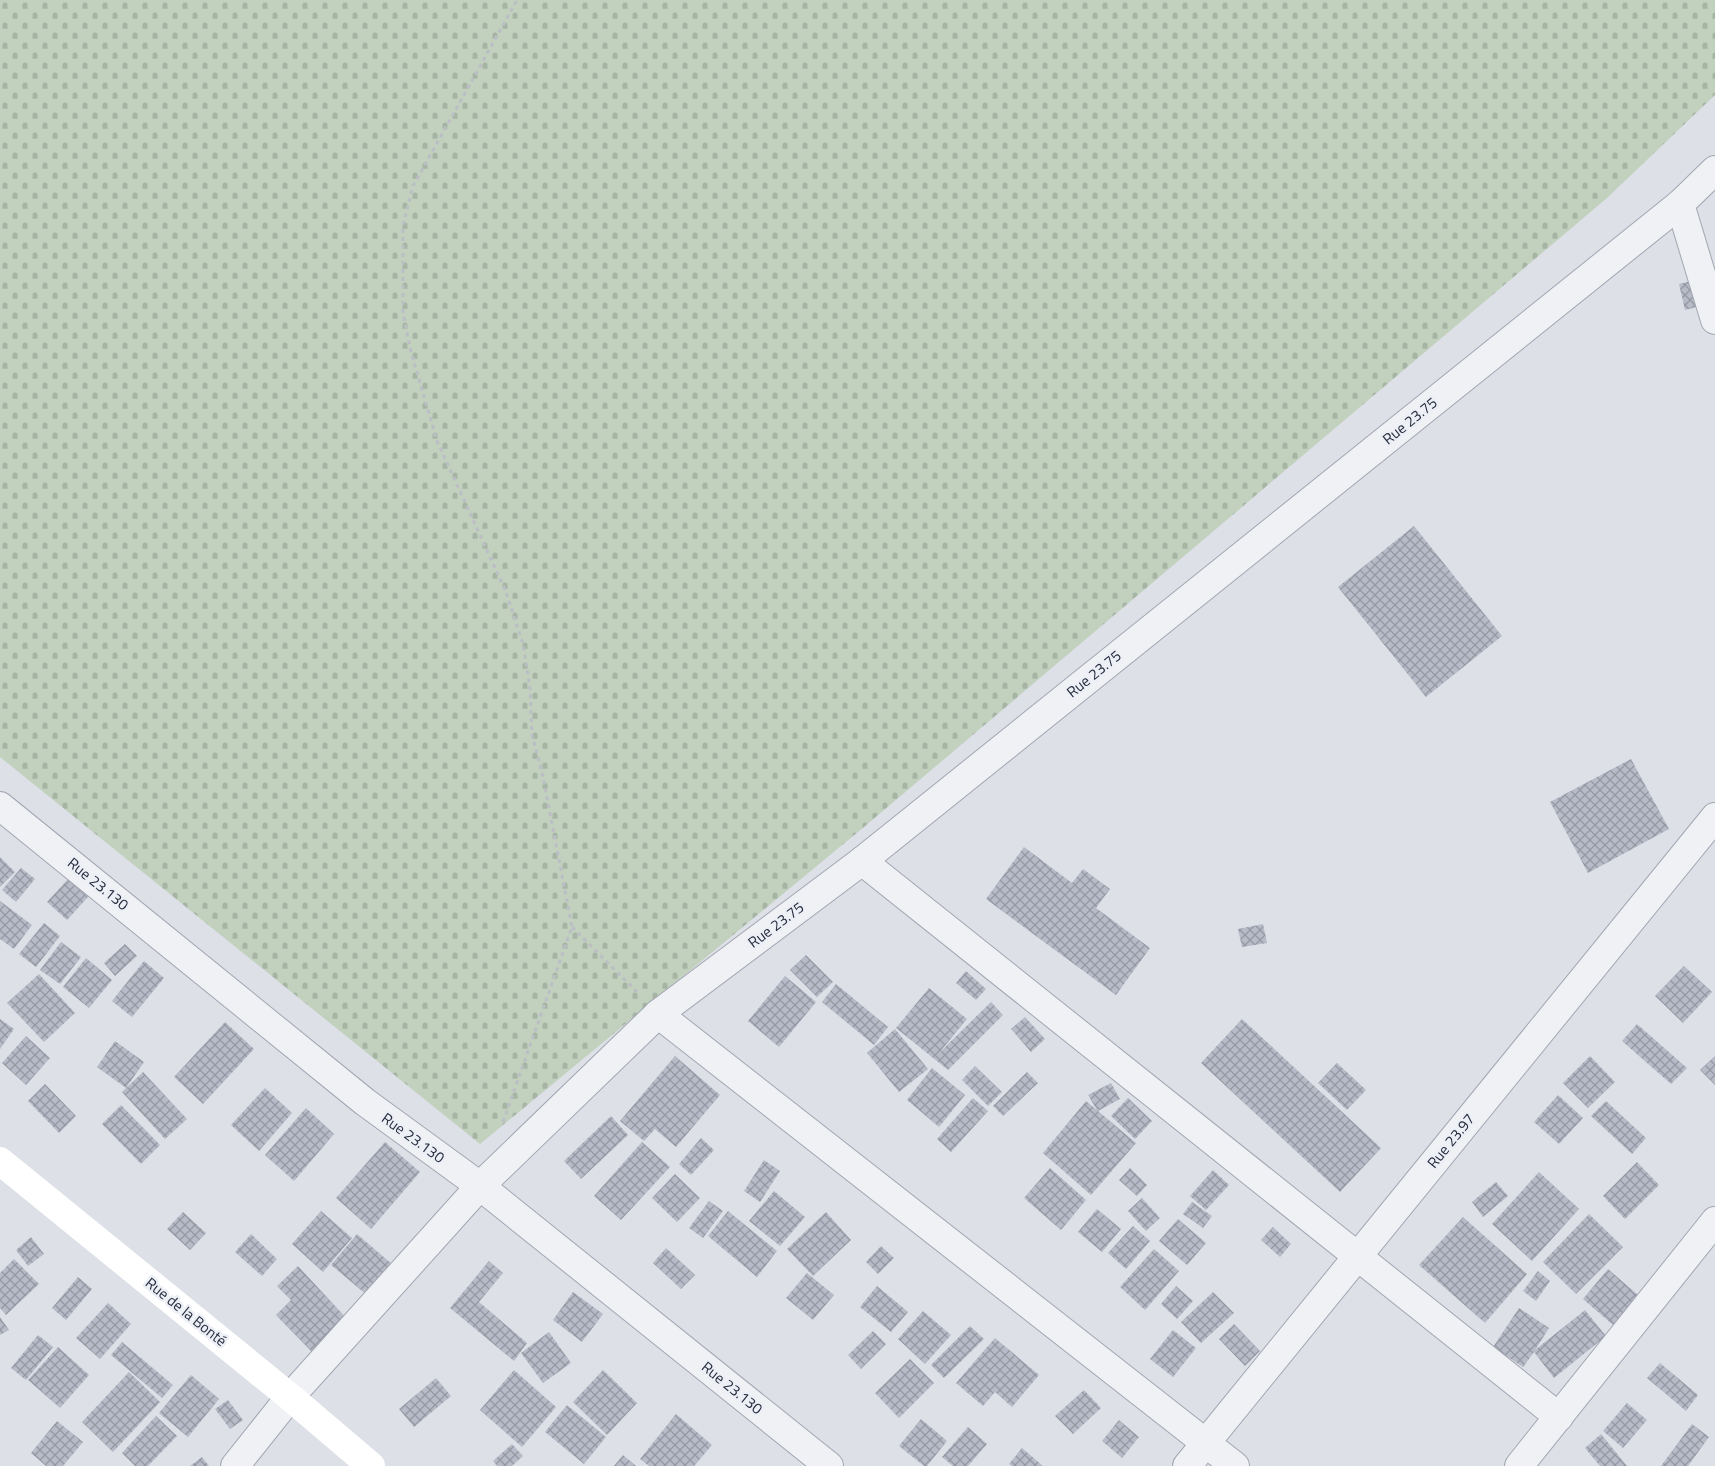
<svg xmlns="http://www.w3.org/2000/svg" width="1715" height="1466" font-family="'Titillium Web',sans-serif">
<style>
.cemetery{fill:url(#cemetery-stones)}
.building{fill:url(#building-cross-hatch)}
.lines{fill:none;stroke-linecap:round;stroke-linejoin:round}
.street-casing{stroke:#a2a6b1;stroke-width:30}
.path{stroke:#bbbec5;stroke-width:3;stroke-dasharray:4 4;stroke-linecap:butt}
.street{stroke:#f0f1f5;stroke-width:28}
.secondary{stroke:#fff;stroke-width:28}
.labels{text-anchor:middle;stroke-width:5;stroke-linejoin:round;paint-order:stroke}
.street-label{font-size:15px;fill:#262c3e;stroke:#eceff5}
</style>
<defs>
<pattern id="cemetery-stones" width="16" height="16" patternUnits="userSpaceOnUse" patternTransform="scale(1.25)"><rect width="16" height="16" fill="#c1d1be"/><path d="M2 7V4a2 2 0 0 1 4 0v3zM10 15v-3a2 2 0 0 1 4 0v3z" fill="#a6b4a4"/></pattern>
<pattern id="building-cross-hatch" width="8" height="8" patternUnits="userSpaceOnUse" patternTransform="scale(1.25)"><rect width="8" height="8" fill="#b7bbc7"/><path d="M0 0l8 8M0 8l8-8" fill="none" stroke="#9598a3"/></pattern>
</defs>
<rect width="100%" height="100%" fill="#dde0e7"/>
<polygon class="cemetery" points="0,0 1715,0 1715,95 1607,198 864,827 480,1144 0,757"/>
<g class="building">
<polygon points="1691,281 1697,307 1685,310 1679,284"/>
<polygon points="1414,526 1502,636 1426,697 1338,587"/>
<polygon points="1631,759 1669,829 1588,873 1550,802"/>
<polygon points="1024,847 1072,883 1083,869 1110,889 1096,908 1150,948 1116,995 986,899"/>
<polygon points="0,857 15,872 0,887"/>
<polygon points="21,868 35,879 16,902 2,890"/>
<polygon points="68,879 88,897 67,920 47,902"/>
<polygon points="0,901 32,925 14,949 0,939"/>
<polygon points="44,923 60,936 36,967 19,954"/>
<polygon points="1263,924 1267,943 1242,947 1238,929"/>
<polygon points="61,942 81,957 60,984 40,970"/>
<polygon points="125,944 137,956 115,976 104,963"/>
<polygon points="806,955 833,982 817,997 790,970"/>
<polygon points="86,958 112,980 89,1008 63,987"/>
<polygon points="144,961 164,978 132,1017 112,1001"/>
<polygon points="1684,966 1712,992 1683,1023 1655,996"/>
<polygon points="966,971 986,989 976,1000 956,983"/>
<polygon points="39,974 75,1013 44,1042 7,1003"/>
<polygon points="785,976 816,1002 779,1047 748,1021"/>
<polygon points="836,984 888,1027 874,1045 822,1002"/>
<polygon points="929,988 967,1019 939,1053 991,1002 1003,1015 948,1070 896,1028"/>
<polygon points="1025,1017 1045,1039 1031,1052 1011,1029"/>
<polygon points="0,1019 14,1029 0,1049"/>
<polygon points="1242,1019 1381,1148 1340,1192 1201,1063"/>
<polygon points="225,1022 254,1049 203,1104 174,1077"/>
<polygon points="1637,1024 1687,1068 1671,1084 1622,1041"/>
<polygon points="895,1029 928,1069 899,1092 867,1053"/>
<polygon points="26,1036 50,1058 26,1085 2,1063"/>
<polygon points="115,1041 144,1062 126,1088 97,1067"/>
<polygon points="675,1056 720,1095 676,1147 655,1129 644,1141 620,1121"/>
<polygon points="1590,1056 1615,1082 1588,1108 1563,1083"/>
<polygon points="1715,1056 1715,1085 1700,1070"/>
<polygon points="1337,1063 1366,1090 1347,1110 1318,1083"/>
<polygon points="975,1066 1002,1092 988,1106 962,1080"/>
<polygon points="932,1068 965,1095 939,1127 907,1100"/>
<polygon points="143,1072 187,1119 165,1139 122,1092"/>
<polygon points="1027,1072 1038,1083 1003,1116 993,1106"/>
<polygon points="1111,1083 1120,1099 1098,1111 1136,1143 1091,1195 1043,1153 1086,1101 1097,1110 1088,1095"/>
<polygon points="45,1084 76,1116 59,1133 28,1101"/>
<polygon points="265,1088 292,1113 259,1151 231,1125"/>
<polygon points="1558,1095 1583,1118 1559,1144 1534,1122"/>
<polygon points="973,1098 988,1111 951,1152 937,1139"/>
<polygon points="1128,1098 1152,1121 1135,1139 1111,1116"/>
<polygon points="1606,1101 1646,1138 1632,1154 1591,1116"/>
<polygon points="121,1105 160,1145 141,1164 102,1124"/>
<polygon points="306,1108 334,1134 294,1181 265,1155"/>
<polygon points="611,1116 628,1135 581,1179 564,1161"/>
<polygon points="701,1138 714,1150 691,1175 679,1164"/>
<polygon points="385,1142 420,1172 371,1229 336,1198"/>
<polygon points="642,1142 670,1167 621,1220 594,1196"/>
<polygon points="764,1160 780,1171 760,1202 744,1191"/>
<polygon points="1637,1162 1659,1185 1625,1219 1603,1196"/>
<polygon points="1050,1168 1086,1200 1061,1230 1024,1198"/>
<polygon points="1130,1168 1147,1185 1137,1196 1119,1180"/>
<polygon points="1213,1170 1229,1185 1206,1210 1190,1196"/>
<polygon points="1539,1172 1579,1209 1532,1261 1492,1224"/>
<polygon points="675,1174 700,1198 677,1222 652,1198"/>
<polygon points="1496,1182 1508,1196 1483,1217 1472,1202"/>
<polygon points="774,1191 805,1217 780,1246 749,1221"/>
<polygon points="1142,1198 1160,1218 1146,1231 1128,1211"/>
<polygon points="709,1201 723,1211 703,1238 689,1228"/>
<polygon points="1192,1202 1212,1216 1203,1228 1183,1214"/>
<polygon points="1097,1209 1121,1229 1102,1252 1078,1232"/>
<polygon points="321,1211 352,1238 323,1272 292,1244"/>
<polygon points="728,1211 777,1251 757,1277 708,1236"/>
<polygon points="183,1212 206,1233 190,1250 167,1229"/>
<polygon points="826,1212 851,1240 813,1276 787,1249"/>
<polygon points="1589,1214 1623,1247 1576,1294 1543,1262"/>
<polygon points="1463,1217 1527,1274 1485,1323 1419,1265"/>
<polygon points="1178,1219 1206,1243 1187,1265 1159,1241"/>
<polygon points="1133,1226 1150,1241 1126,1269 1108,1253"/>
<polygon points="1273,1227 1291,1244 1280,1257 1261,1240"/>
<polygon points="251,1234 277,1259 262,1276 235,1252"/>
<polygon points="357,1234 393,1265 367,1295 331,1265"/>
<polygon points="31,1237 44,1254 28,1266 16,1250"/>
<polygon points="881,1246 894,1258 878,1274 866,1262"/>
<polygon points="666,1248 695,1275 681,1289 653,1263"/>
<polygon points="1154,1249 1179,1271 1145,1310 1120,1287"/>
<polygon points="14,1259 39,1284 6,1315 0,1308 0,1273"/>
<polygon points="489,1261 503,1273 479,1302 527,1343 514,1361 450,1308"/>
<polygon points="298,1266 348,1320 313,1353 276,1315 291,1300 277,1286"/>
<polygon points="1608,1269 1638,1295 1613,1325 1583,1299"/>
<polygon points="1538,1271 1550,1281 1536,1301 1523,1291"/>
<polygon points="807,1273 834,1295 813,1320 786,1298"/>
<polygon points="78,1277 92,1289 66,1320 52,1308"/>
<polygon points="877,1286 908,1312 891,1332 860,1307"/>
<polygon points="1176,1286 1193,1301 1177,1319 1161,1304"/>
<polygon points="573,1292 603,1314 582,1342 553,1320"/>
<polygon points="1213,1292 1234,1313 1201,1343 1181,1322"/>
<polygon points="108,1303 131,1324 100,1359 76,1338"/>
<polygon points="1519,1308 1549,1328 1535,1350 1585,1310 1606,1336 1554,1378 1534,1352 1523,1367 1493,1347"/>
<polygon points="923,1311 951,1335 925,1364 898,1339"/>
<polygon points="0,1317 9,1330 0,1335"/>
<polygon points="1234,1324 1260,1351 1245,1366 1219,1339"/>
<polygon points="970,1326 984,1339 944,1378 931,1365"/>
<polygon points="1173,1330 1196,1348 1173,1377 1150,1359"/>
<polygon points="873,1331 886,1344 861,1369 848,1355"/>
<polygon points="549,1332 571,1363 543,1383 521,1353"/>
<polygon points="38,1335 53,1347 26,1380 11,1368"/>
<polygon points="995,1338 1039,1375 1012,1407 995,1392 983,1406 956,1383"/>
<polygon points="122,1342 173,1385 162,1398 111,1355"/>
<polygon points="58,1347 89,1375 60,1408 28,1380"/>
<polygon points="910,1359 934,1383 899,1418 875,1393"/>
<polygon points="1660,1363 1698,1395 1686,1411 1647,1378"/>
<polygon points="514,1370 556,1407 522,1447 480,1410"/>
<polygon points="603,1370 637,1403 607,1435 573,1402"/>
<polygon points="129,1372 160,1402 113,1452 82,1422"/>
<polygon points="191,1375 219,1399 188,1437 159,1413"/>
<polygon points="436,1378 451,1396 414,1427 399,1409"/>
<polygon points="1084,1390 1101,1408 1073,1434 1055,1416"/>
<polygon points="228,1400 243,1420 230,1429 215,1409"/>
<polygon points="1627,1403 1647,1420 1623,1448 1603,1431"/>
<polygon points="567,1405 606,1437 584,1464 545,1432"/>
<polygon points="676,1414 712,1445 694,1466 649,1466 640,1459"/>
<polygon points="156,1416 177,1436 148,1466 135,1466 122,1453"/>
<polygon points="921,1419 947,1441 927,1466 924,1466 899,1446"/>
<polygon points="1119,1420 1139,1437 1122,1458 1102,1441"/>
<polygon points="57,1421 83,1442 63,1466 46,1466 31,1453"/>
<polygon points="1692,1424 1709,1437 1688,1466 1661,1466"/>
<polygon points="968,1427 987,1444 968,1466 953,1466 942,1457"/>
<polygon points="1601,1434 1627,1466 1600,1466 1585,1448"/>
<polygon points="512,1444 523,1456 512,1466 497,1466 493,1461"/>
<polygon points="1022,1448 1043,1466 1012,1466 1009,1464"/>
<polygon points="623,1455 636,1466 614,1466"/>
<polygon points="202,1457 209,1466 190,1466"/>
</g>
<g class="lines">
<g class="street-casing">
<g id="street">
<polyline points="1680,204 1715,320"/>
<polyline points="0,806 365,1102 480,1186 829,1466"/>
<polyline points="862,861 1559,1417"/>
<polyline points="658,1014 1235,1466"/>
<polyline points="235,1466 290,1397 480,1186 658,1014 862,861 1680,204 1715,170"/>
<polyline points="1187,1466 1715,817"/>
<polyline points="1519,1466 1715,1221"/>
</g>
</g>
<g class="path">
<polyline points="572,927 637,992"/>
<polyline points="503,1122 572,927 542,772 532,735 530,688 523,644 506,592 437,441 411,352 403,314 403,225 413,186 517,0"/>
</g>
<use href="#street" class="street"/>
<polyline class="secondary" points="0,1161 290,1397 371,1466"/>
</g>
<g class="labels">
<g class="street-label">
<text transform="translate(1410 421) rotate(-39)" y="5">Rue 23.75</text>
<text transform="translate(1094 674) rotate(-39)" y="5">Rue 23.75</text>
<text transform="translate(98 884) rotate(39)" y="5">Rue 23.130</text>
<text transform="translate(776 925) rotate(-37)" y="5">Rue 23.75</text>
<text transform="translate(413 1138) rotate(36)" y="5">Rue 23.130</text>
<text transform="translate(1451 1141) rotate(-51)" y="5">Rue 23.97</text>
<text transform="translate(186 1312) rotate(39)" y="5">Rue de la Bonté</text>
<text transform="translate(732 1388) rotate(39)" y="5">Rue 23.130</text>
</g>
</g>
</svg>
